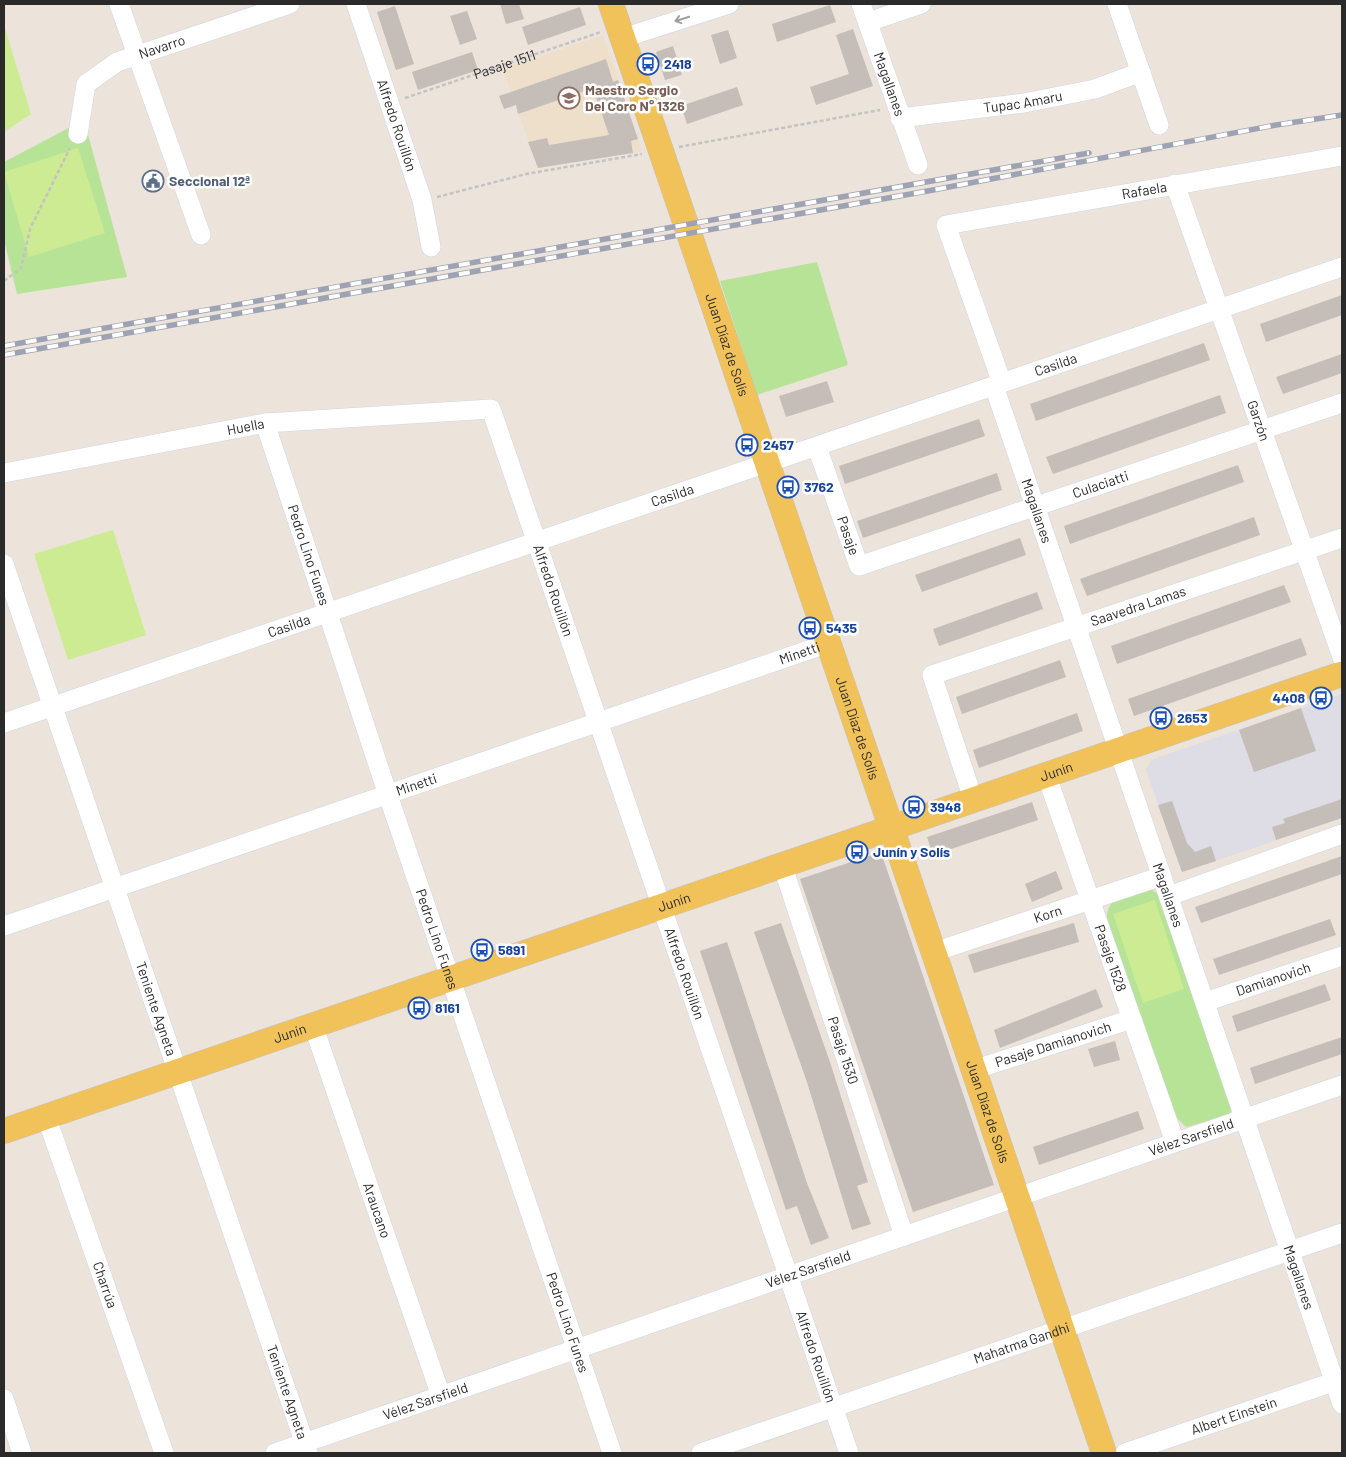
<svg xmlns="http://www.w3.org/2000/svg" width="1346" height="1457" font-family="Barlow,sans-serif">
<style>
.industrial{fill:#dedce4}
.education{fill:#eedfca}
.green{fill:#b7e397}
.pitch{fill:#cdeb92}
.building{fill:#c4bdb8}
.lines{fill:none;stroke-linecap:round;stroke-linejoin:round}
.minor-casing{stroke:#d0d5e3;stroke-width:20}
.major-casing{stroke:#c3c3c3;stroke-width:26}
.path{stroke:#c3c3c3;stroke-width:2.5;stroke-dasharray:4 2.5;stroke-linecap:butt}
.minor{stroke:#fff;stroke-width:19}
.major{stroke:#f2c25a;stroke-width:25}
.rail-casing{stroke:#9ea3b4;stroke-width:5.5}
.rail{stroke:#fff;stroke-width:4;stroke-dasharray:11;stroke-linecap:butt}
.oneway{stroke:#9f9f9f}
.labels{text-anchor:middle;stroke-width:5;stroke-linejoin:round;paint-order:stroke}
.street-label{font-size:14px;fill:#2a2a2a;stroke:#fff}
.transit-label{font-size:14px;font-weight:bold;fill:#164399;stroke:#fff;text-anchor:start}
.education-label{font-size:14px;font-weight:bold;fill:#785e54;stroke:#fff;text-anchor:start}
.service-label{font-size:14px;font-weight:bold;fill:#4e5e75;stroke:#fff;text-anchor:start}
</style>
<rect width="100%" height="100%" fill="#ece3db"/>
<polygon class="industrial" points="1342,694 1342,818 1182,872 1146,770 1151,760"/>
<polygon class="education" points="603,35 642,151 538,168 503,69"/>
<g class="green">
<polygon points="84,120 127,277 17,294 4,240 4,162"/>
<polygon points="817,262 848,365 757,395 720,281"/>
<path d="M1142 890H1152L1162 896 1232 1110 1228 1115 1186 1127 1175 1116 1107 919C1106 898 1125 895 1142 890Z"/>
</g>
<g class="pitch">
<polygon points="4,25 31,114 4,132"/>
<polygon points="78,148 105,233 29,257 4,172"/>
<polygon points="113,530 146,635 68,660 34,554"/>
<polygon points="1155,900 1184,989 1143,1003 1113,914"/>
</g>
<g class="building">
<polygon points="500,4 519,4 524,19 506,24"/>
<polygon points="830,5 836,22 777,42 772,24"/>
<polygon points="395,6 414,64 396,70 377,12"/>
<polygon points="580,7 586,25 528,45 522,27"/>
<polygon points="467,11 477,39 460,45 450,16"/>
<polygon points="853,29 873,86 816,105 810,87 849,74 836,35"/>
<polygon points="728,30 737,58 720,64 711,35"/>
<polygon points="673,46 682,75 665,80 656,52"/>
<polygon points="472,52 478,70 418,90 412,72"/>
<polygon points="606,59 613,82 618,80 638,139 631,141 633,153 538,168 528,142 547,138 549,145 609,135 593,88 518,114 516,105 504,109 499,96"/>
<polygon points="737,87 743,105 687,124 681,106"/>
<polygon points="1342,295 1342,315 1266,342 1260,324"/>
<polygon points="1204,343 1210,360 1036,421 1030,404"/>
<polygon points="1342,354 1342,373 1283,394 1276,377"/>
<polygon points="827,381 834,402 786,417 779,396"/>
<polygon points="1220,395 1226,413 1053,474 1046,457"/>
<polygon points="979,419 985,436 845,484 839,466"/>
<polygon points="1238,465 1244,482 1070,544 1064,526"/>
<polygon points="997,473 1002,490 863,538 857,521"/>
<polygon points="1254,517 1260,535 1087,596 1080,579"/>
<polygon points="1020,538 1026,555 922,592 915,575"/>
<polygon points="1284,585 1291,602 1117,664 1111,646"/>
<polygon points="1037,592 1043,609 939,646 933,629"/>
<polygon points="1301,638 1307,655 1134,716 1128,699"/>
<polygon points="1060,660 1066,677 962,714 956,697"/>
<polygon points="1301,708 1316,751 1254,772 1239,730"/>
<polygon points="1077,713 1083,731 979,768 973,750"/>
<polygon points="1342,799 1342,818 1276,840 1272,827 1285,823 1283,819"/>
<polygon points="1172,801 1187,843 1195,852 1211,846 1216,861 1182,872 1158,805"/>
<polygon points="1032,802 1038,820 933,855 927,837"/>
<polygon points="881,852 994,1185 913,1212 800,879"/>
<polygon points="1342,856 1342,874 1201,923 1195,907"/>
<polygon points="1056,871 1063,889 1032,902 1025,884"/>
<polygon points="1330,919 1336,935 1219,975 1213,959"/>
<polygon points="781,923 830,1062 868,1182 857,1186 871,1224 852,1230 807,1082 754,932"/>
<polygon points="1074,923 1079,942 974,973 968,955"/>
<polygon points="727,942 807,1183 829,1238 811,1245 797,1206 786,1210 700,951"/>
<polygon points="1325,984 1331,1000 1237,1032 1232,1016"/>
<polygon points="1096,989 1103,1007 1000,1048 994,1030"/>
<polygon points="1342,1037 1342,1054 1255,1084 1250,1068"/>
<polygon points="1115,1041 1120,1060 1094,1067 1088,1049"/>
<polygon points="1138,1111 1144,1129 1039,1165 1033,1147"/>
</g>
<g class="lines">
<g class="minor-casing">
<g id="minor">
<polyline points="119,4 201,235"/>
<path id="s2" d="M356 4 422 200 431 247"/>
<path id="s3" d="M861 4 918 165"/>
<polyline points="1117,4 1159,125"/>
<polyline points="868,22 921,4"/>
<polyline points="623,38 729,4"/>
<path id="s4" d="M900 118 1024 103 1095 89 1141 72"/>
<path id="s5" d="M78 134 86 84 117 62 290 4"/>
<path id="s6" d="M1175 184 1342 657"/>
<path id="s7" d="M1002 383 946 225 1342 156"/>
<path id="s8" d="M994 386 1342 1404"/>
<path id="s9" d="M265 423 388 795 612 1453"/>
<path id="s10" d="M817 447 859 566 1342 403"/>
<path id="s11" d="M4 473 265 423 491 409 849 1453"/>
<path id="s12" d="M4 564 308 1453"/>
<path id="s13" d="M4 723 1342 267"/>
<path id="s14" d="M1046 774 1175 1142"/>
<path id="s15" d="M973 799 932 675 1342 538"/>
<path id="s16" d="M782 864 904 1236"/>
<polyline points="1169,896 1342,834"/>
<path id="s17" d="M4 926 829 643"/>
<path id="s18" d="M934 952 1162 876"/>
<path id="s19" d="M1205 1002 1342 956"/>
<path id="s20" d="M313 1025 441 1396"/>
<path id="s21" d="M973 1070 1132 1019"/>
<path id="s22" d="M46 1116 164 1453"/>
<polyline points="4,1399 22,1453"/>
<path id="s23" d="M275 1453 1342 1085"/>
<path id="s24" d="M701 1453 1342 1233"/>
<path id="s25" d="M1125 1453 1342 1379"/>
</g>
</g>
<g class="major-casing">
<g id="major">
<path id="s26" d="M611 4 1104 1453"/>
<path id="s27" d="M4 1131 1342 674"/>
</g>
</g>
<g class="path">
<path id="s1" d="M405 98 601 32"/>
<polyline points="679,147 880,110"/>
<polyline points="437,197 526,174 642,154"/>
<polyline points="4,281 21,268 30,229 70,148"/>
</g>
<use href="#minor" class="minor"/>
<use href="#major" class="major"/>
<g class="rail-casing">
<g id="rail">
<polyline points="4,346 1089,153"/>
<polyline points="4,355 933,190 1276,125 1342,115"/>
</g>
</g>
<use href="#rail" class="rail"/>
</g>
<defs><path id="oneway-shaft" d="M-6 0H5M1.5-3L5.5 0L1.5 3" fill="none" stroke-width="1.6" stroke-linecap="round" stroke-linejoin="round" transform="scale(1.25)"/></defs>
<use class="oneway" href="#oneway-shaft" transform="translate(682 19) rotate(162)"/>
<defs>
<g id="bus-ring" transform="scale(1.125)"><circle r="9.5" fill="#fff" stroke="#1a4fb4" stroke-width="1.5"/><path d="M-5-6H5V4H4V6H2V4H-2V6H-4V4H-5ZM-3.5-4V0h7V-4ZM-3.5 1.2v1.5H-2V1.2ZM2 1.2v1.5H3.5V1.2Z" fill="#1a4fb4"/></g>
<g id="school-ring" transform="scale(1.125)"><circle r="9.5" fill="#fff" stroke="#8d6e63" stroke-width="1.5"/><path d="M0-5L7-2L0 1L-7-2ZM-4 1L0 2.5L4 1V4Q0 6-4 4Z" fill="#8d6e63"/></g>
<g id="civic-ring" transform="scale(1.125)"><circle r="9.5" fill="#fff" stroke="#5c6f8a" stroke-width="1.5"/><path d="M-.6-6.5H3V-4.5H.6V-3L4-1V1h2V6H-6V1h2V-1L-.6-3ZM-1.2 2.5V6h2.4V2.5Z" fill="#5c6f8a"/></g>
</defs>
<g fill-rule="evenodd">
<use href="#bus-ring" x="648" y="64"/>
<use href="#school-ring" x="569" y="98"/>
<use href="#civic-ring" x="153" y="181"/>
<use href="#bus-ring" x="747" y="445"/>
<use href="#bus-ring" x="788" y="487"/>
<use href="#bus-ring" x="810" y="628"/>
<use href="#bus-ring" x="1321" y="698"/>
<use href="#bus-ring" x="1161" y="718"/>
<use href="#bus-ring" x="914" y="807"/>
<use href="#bus-ring" x="857" y="852"/>
<use href="#bus-ring" x="482" y="950"/>
<use href="#bus-ring" x="419" y="1008"/>
</g>
<g class="labels">
<g class="street-label">
<text dy="5" stroke="none"><textPath href="#s5" startOffset="136">Navarro</textPath></text>
<text dy="5" stroke="none"><textPath href="#s1" startOffset="105">Pasaje 1511</textPath></text>
<text dy="5" stroke="none"><textPath href="#s3" startOffset="85">Magallanes</textPath></text>
<text dy="5" stroke="none"><textPath href="#s4" startOffset="124">Tupac Amaru</textPath></text>
<text dy="5" stroke="none"><textPath href="#s2" startOffset="128">Alfredo Rouillón</textPath></text>
<text dy="5" stroke="none"><textPath href="#s7" startOffset="369">Rafaela</textPath></text>
<text dy="5" stroke="none"><textPath href="#s26" startOffset="360">Juan Díaz de Solís</textPath></text>
<text dy="5" stroke="none"><textPath href="#s13" startOffset="1111">Casilda</textPath></text>
<text dy="5" stroke="none"><textPath href="#s6" startOffset="251">Garzón</textPath></text>
<text dy="5" stroke="none"><textPath href="#s11" startOffset="246">Huella</textPath></text>
<text dy="5" stroke="none"><textPath href="#s10" startOffset="381">Culaciatti</textPath></text>
<text dy="5" stroke="none"><textPath href="#s13" startOffset="706">Casilda</textPath></text>
<text dy="5" stroke="none"><textPath href="#s8" startOffset="132">Magallanes</textPath></text>
<text dy="5" stroke="none"><textPath href="#s10" startOffset="94">Pasaje</textPath></text>
<text dy="5" stroke="none"><textPath href="#s9" startOffset="139">Pedro Lino Funes</textPath></text>
<text dy="5" stroke="none"><textPath href="#s11" startOffset="684">Alfredo Rouillón</textPath></text>
<text dy="5" stroke="none"><textPath href="#s15" startOffset="348">Saavedra Lamas</textPath></text>
<text dy="5" stroke="none"><textPath href="#s13" startOffset="301">Casilda</textPath></text>
<text dy="5" stroke="none"><textPath href="#s17" startOffset="841">Minetti</textPath></text>
<text dy="5" stroke="none"><textPath href="#s26" startOffset="765">Juan Díaz de Solís</textPath></text>
<text dy="5" stroke="none"><textPath href="#s27" startOffset="1112">Junín</textPath></text>
<text dy="5" stroke="none"><textPath href="#s17" startOffset="436">Minetti</textPath></text>
<text dy="5" stroke="none"><textPath href="#s8" startOffset="538">Magallanes</textPath></text>
<text dy="5" stroke="none"><textPath href="#s27" startOffset="708">Junín</textPath></text>
<text dy="5" stroke="none"><textPath href="#s18" startOffset="120">Korn</textPath></text>
<text dy="5" stroke="none"><textPath href="#s9" startOffset="544">Pedro Lino Funes</textPath></text>
<text dy="5" stroke="none"><textPath href="#s14" startOffset="195">Pasaje 1528</textPath></text>
<text dy="5" stroke="none"><textPath href="#s11" startOffset="1089">Alfredo Rouillón</textPath></text>
<text dy="5" stroke="none"><textPath href="#s19" startOffset="72">Damianovich</textPath></text>
<text dy="5" stroke="none"><textPath href="#s12" startOffset="470">Teniente Agneta</textPath></text>
<text dy="5" stroke="none"><textPath href="#s27" startOffset="302">Junín</textPath></text>
<text dy="5" stroke="none"><textPath href="#s21" startOffset="84">Pasaje Damianovich</textPath></text>
<text dy="5" stroke="none"><textPath href="#s16" startOffset="196">Pasaje 1530</textPath></text>
<text dy="5" stroke="none"><textPath href="#s26" startOffset="1170">Juan Díaz de Solís</textPath></text>
<text dy="5" stroke="none"><textPath href="#s23" startOffset="969">Vélez Sarsfield</textPath></text>
<text dy="5" stroke="none"><textPath href="#s20" startOffset="196">Araucano</textPath></text>
<text dy="5" stroke="none"><textPath href="#s23" startOffset="564">Vélez Sarsfield</textPath></text>
<text dy="5" stroke="none"><textPath href="#s8" startOffset="942">Magallanes</textPath></text>
<text dy="5" stroke="none"><textPath href="#s22" startOffset="179">Charrúa</textPath></text>
<text dy="5" stroke="none"><textPath href="#s9" startOffset="949">Pedro Lino Funes</textPath></text>
<text dy="5" stroke="none"><textPath href="#s24" startOffset="339">Mahatma Gandhi</textPath></text>
<text dy="5" stroke="none"><textPath href="#s11" startOffset="1494">Alfredo Rouillón</textPath></text>
<text dy="5" stroke="none"><textPath href="#s12" startOffset="875">Teniente Agneta</textPath></text>
<text dy="5" stroke="none"><textPath href="#s23" startOffset="159">Vélez Sarsfield</textPath></text>
<text dy="5" stroke="none"><textPath href="#s25" startOffset="115">Albert Einstein</textPath></text>
</g>
<g class="transit-label">
<text x="664" y="69">2418</text>
<text x="763" y="450">2457</text>
<text x="804" y="492">3762</text>
<text x="826" y="633">5435</text>
<text x="1305" y="703" text-anchor="end">4408</text>
<text x="1177" y="723">2653</text>
<text x="930" y="812">3948</text>
<text x="873" y="857">Junín y Solís</text>
<text x="498" y="955">5891</text>
<text x="435" y="1013">8161</text>
</g>
<g class="education-label">
<text x="585" y="95">Maestro Sergio<tspan x="585" dy="16">Del Coro N° 1326</tspan></text>
</g>
<g class="service-label">
<text x="169" y="186">Seccional 12ª</text>
</g>
</g>
<rect width="1346" height="1457" fill="none" stroke="#2a2a2a" stroke-width="10"/>
</svg>
